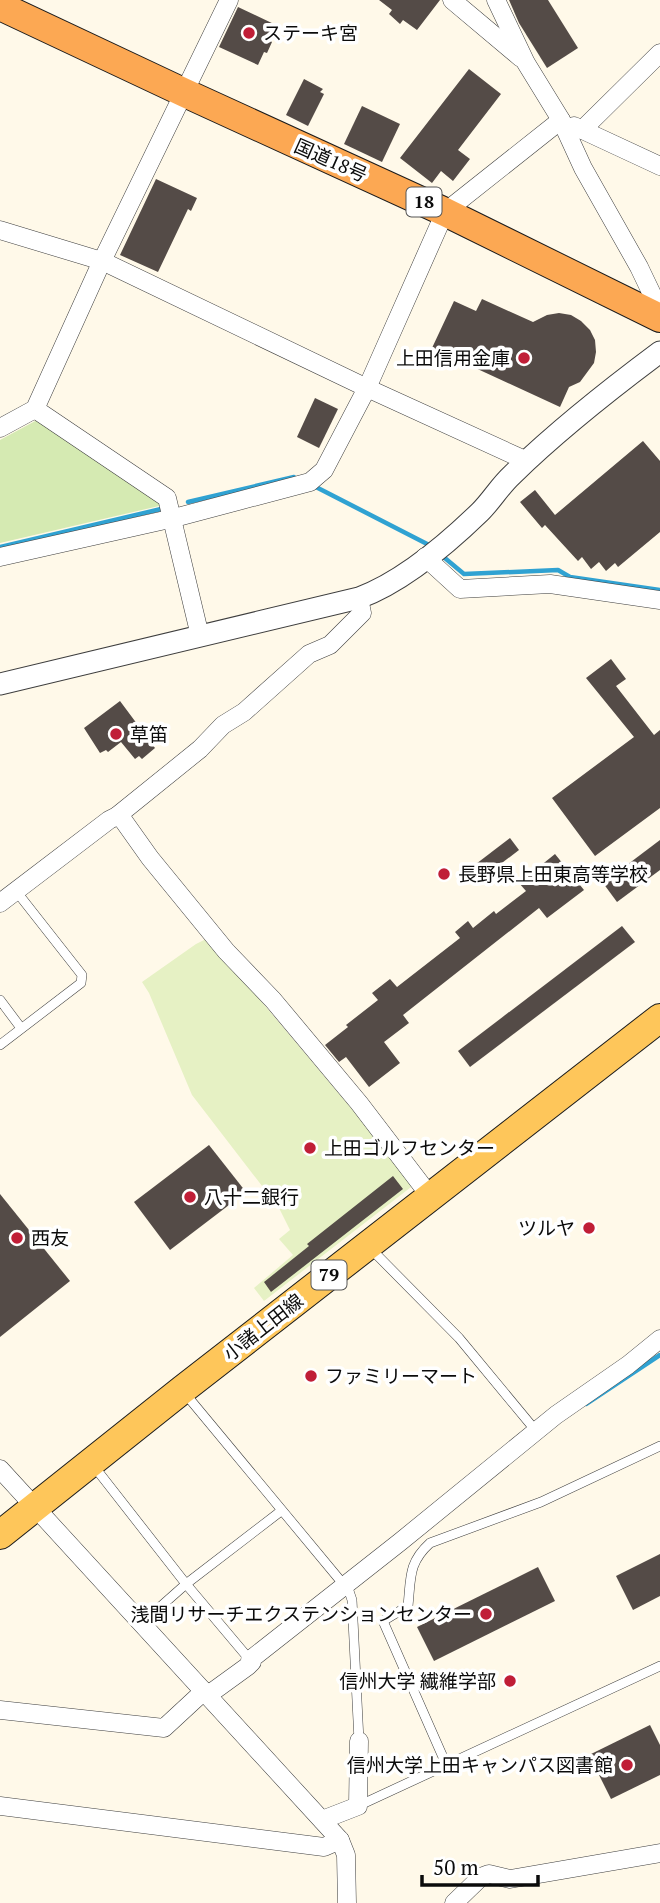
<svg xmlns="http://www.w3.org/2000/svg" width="660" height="1903" font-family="'PT Serif','Noto Sans JP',serif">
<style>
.green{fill:#d5eab2}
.pitch{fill:#e6f1c4}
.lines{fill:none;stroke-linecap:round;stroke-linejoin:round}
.stream{stroke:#30a2d2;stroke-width:4.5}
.building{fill:#544b47}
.service-casing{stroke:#3e3e3e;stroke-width:10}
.minor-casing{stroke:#3e3e3e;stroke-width:19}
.tertiary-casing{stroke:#3e3e3e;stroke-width:23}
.primary-casing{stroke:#1c1c1c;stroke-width:30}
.trunk-casing{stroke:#1c1c1c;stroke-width:30}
.service{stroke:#fff;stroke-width:9}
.minor{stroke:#fff;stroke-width:18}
.tertiary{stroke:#fff;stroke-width:21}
.primary{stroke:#fec65a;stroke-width:28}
.trunk{stroke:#fca853;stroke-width:28}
.poi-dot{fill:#c01e37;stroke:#fff;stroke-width:2.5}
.labels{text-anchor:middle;stroke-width:7;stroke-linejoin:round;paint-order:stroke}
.shield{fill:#fff;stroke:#545454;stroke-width:2}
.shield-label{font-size:18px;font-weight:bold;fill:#0b0b0b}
.poi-label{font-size:19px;fill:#0b0b0b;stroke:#fff;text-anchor:start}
.street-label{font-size:19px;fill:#0b0b0b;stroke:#fff}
</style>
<rect width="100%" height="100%" fill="#fff9e9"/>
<polygon class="green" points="39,419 162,499 159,506 0,543 0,440"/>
<polygon class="pitch" points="208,938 415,1184 264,1301 254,1288 293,1255 279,1239 290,1230 279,1208 192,1095 149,993 142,982 196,944"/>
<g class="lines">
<g class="stream">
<polyline points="314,486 431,546"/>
<polyline points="188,502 294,477"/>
<polyline points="0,547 161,509"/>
<polyline points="440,554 464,574 558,570 570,577 660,590"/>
<polyline points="586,1404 660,1355"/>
</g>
</g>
<g class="building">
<polygon points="379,0 440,0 417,30 403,20 400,24 389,14 392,10"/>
<polygon points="509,0 548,0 578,48 547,68 519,23"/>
<polygon points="238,7 276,25 269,40 272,42 267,53 264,52 258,65 219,47"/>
<polygon points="469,69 501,94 458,150 470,159 453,181 441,171 432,183 400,158"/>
<polygon points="304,79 323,89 320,92 324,94 308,126 286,115"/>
<polygon points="362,106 400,124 382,162 344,144"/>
<polygon points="156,179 197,198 191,211 188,209 158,272 120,255"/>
<polygon points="482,299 533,322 547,315 559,313 571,315 581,321 590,330 595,340 596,352 594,363 580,382 569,387 560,407 432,348 454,301 476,311"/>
<polygon points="315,398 338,409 319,448 297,437"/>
<polygon points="643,441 660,461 660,532 618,567 615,563 606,571 599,562 591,569 582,557 578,561 545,525 542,528 520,502 535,490 555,515"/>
<polygon points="611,659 626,679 616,686 654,735 660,730 660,808 595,856 552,798 634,737 586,678"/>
<polygon points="120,701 155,748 142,759 139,756 135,759 121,742 108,752 106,750 100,753 84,728"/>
<polygon points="510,838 519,850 481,879 472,867"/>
<polygon points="660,840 660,870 617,902 603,883"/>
<polygon points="555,854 584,890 547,918 539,908 403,1015 409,1023 384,1042 400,1063 369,1087 346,1057 339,1062 325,1045 348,1027 346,1025 378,1000 372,993 390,979 397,987 460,938 455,932 468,921 473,928 494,911 496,914 526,891 519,883"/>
<polygon points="622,926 635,942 470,1067 458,1051"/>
<polygon points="209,1145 246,1192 170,1250 134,1202"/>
<polygon points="393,1176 403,1189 271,1292 264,1282 309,1246 307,1244"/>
<polygon points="0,1194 70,1281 0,1337"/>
<polygon points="660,1554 660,1596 633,1610 616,1576"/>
<polygon points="538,1567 555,1601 434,1661 417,1627"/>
<polygon points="650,1725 660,1745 660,1775 611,1799 589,1755"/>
</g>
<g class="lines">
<g class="service-casing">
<g id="service">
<polyline points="0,1000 21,1028"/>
<polyline points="0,1045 81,983 82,975 16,891"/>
<polyline points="371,1249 459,1338 536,1431"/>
<polyline points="183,1391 349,1591 352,1600 359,1741"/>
<polyline points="93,1465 186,1584 250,1660"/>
<polyline points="142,1623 186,1584 281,1511"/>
<path d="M446 1764 383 1621 408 1606C411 1578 408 1563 430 1543L541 1502 660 1446"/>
<polyline points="358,1806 660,1666"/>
</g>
</g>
<g class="minor-casing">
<g id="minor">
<polyline points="452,0 521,58"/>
<polyline points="496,0 526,63 561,120 583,168 639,267 660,311"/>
<polyline points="574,126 660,166"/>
<polyline points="582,130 660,53"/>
<polyline points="0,230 102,261 367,388 527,461"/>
<polyline points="35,409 167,498 200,636"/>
<polyline points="0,428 35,409 102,261 229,0"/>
<polyline points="0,557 174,518 310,482 324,470 367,388 445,212 561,120"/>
<polyline points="425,557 460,589 550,584 660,600"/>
<polyline points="117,816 123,820 150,858 226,951 273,1000 359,1103 430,1196"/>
<polyline points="0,903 109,820 117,816 200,749 223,725 244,712 309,654 330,645 362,613 359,598"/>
<polyline points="0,1469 340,1840 346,1855 347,1903"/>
<polyline points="208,1695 248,1666 252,1662 250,1660 400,1542 556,1415 628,1365 660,1339"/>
<polyline points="0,1710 164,1728 204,1691"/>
<polyline points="0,1806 324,1847 340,1840"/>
<polyline points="322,1820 358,1806 359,1741"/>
<polyline points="454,1903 481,1877 489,1874 510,1879 660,1853"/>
</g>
</g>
<g class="tertiary-casing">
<path id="tertiary" d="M0 684 359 598C402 582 447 544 480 512 492 500 500 486 512 475 558 430 609 390 660 352"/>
</g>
<g class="primary-casing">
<polyline id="primary" points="0,1535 182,1390 660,1018"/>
</g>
<g class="trunk-casing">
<polyline id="trunk" points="0,6 185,93 445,212 660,318"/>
</g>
<use href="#service" class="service"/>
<use href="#minor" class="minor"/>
<use href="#tertiary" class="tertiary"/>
<use href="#primary" class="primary"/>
<use href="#trunk" class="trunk"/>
</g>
<g class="poi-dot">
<circle cx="249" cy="33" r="7"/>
<circle cx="524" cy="358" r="7"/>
<circle cx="116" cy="734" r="7"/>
<circle cx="444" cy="874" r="7"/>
<circle cx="310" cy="1148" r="7"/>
<circle cx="190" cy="1197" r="7"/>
<circle cx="589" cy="1228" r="7"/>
<circle cx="17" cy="1238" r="7"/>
<circle cx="311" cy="1376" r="7"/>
<circle cx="486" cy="1614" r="7"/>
<circle cx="510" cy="1681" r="7"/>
<circle cx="627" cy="1765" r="7"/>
</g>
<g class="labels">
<g class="shield">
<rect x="406.5" y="187.5" width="35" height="29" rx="5"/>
<rect x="311.5" y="1260.5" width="35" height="29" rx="5"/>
</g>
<g class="shield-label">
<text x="424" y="208">18</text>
<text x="329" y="1281">79</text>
</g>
<g class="poi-label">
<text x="263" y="40">ステーキ宮</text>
<text x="510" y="365" text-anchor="end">上田信用金庫</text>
<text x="130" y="741">草笛</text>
<text x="458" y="881">長野県上田東高等学校</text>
<text x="324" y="1155">上田ゴルフセンター</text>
<text x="204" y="1204">八十二銀行</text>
<text x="575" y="1235" text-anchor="end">ツルヤ</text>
<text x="31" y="1245">西友</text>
<text x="325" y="1383">ファミリーマート</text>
<text x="472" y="1621" text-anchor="end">浅間リサーチエクステンションセンター</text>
<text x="496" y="1688" text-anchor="end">信州大学 繊維学部</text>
<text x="613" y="1772" text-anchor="end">信州大学上田キャンパス図書館</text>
</g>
<g class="street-label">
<text transform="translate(331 160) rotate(24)" y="7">国道18号</text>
<text transform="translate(263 1327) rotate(-38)" y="7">小諸上田線</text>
</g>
</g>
<path d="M422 1875v10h116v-10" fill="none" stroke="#0b0b0b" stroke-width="3.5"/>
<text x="433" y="1875" font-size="21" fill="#0b0b0b" stroke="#ffffff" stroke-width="5" paint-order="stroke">50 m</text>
</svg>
